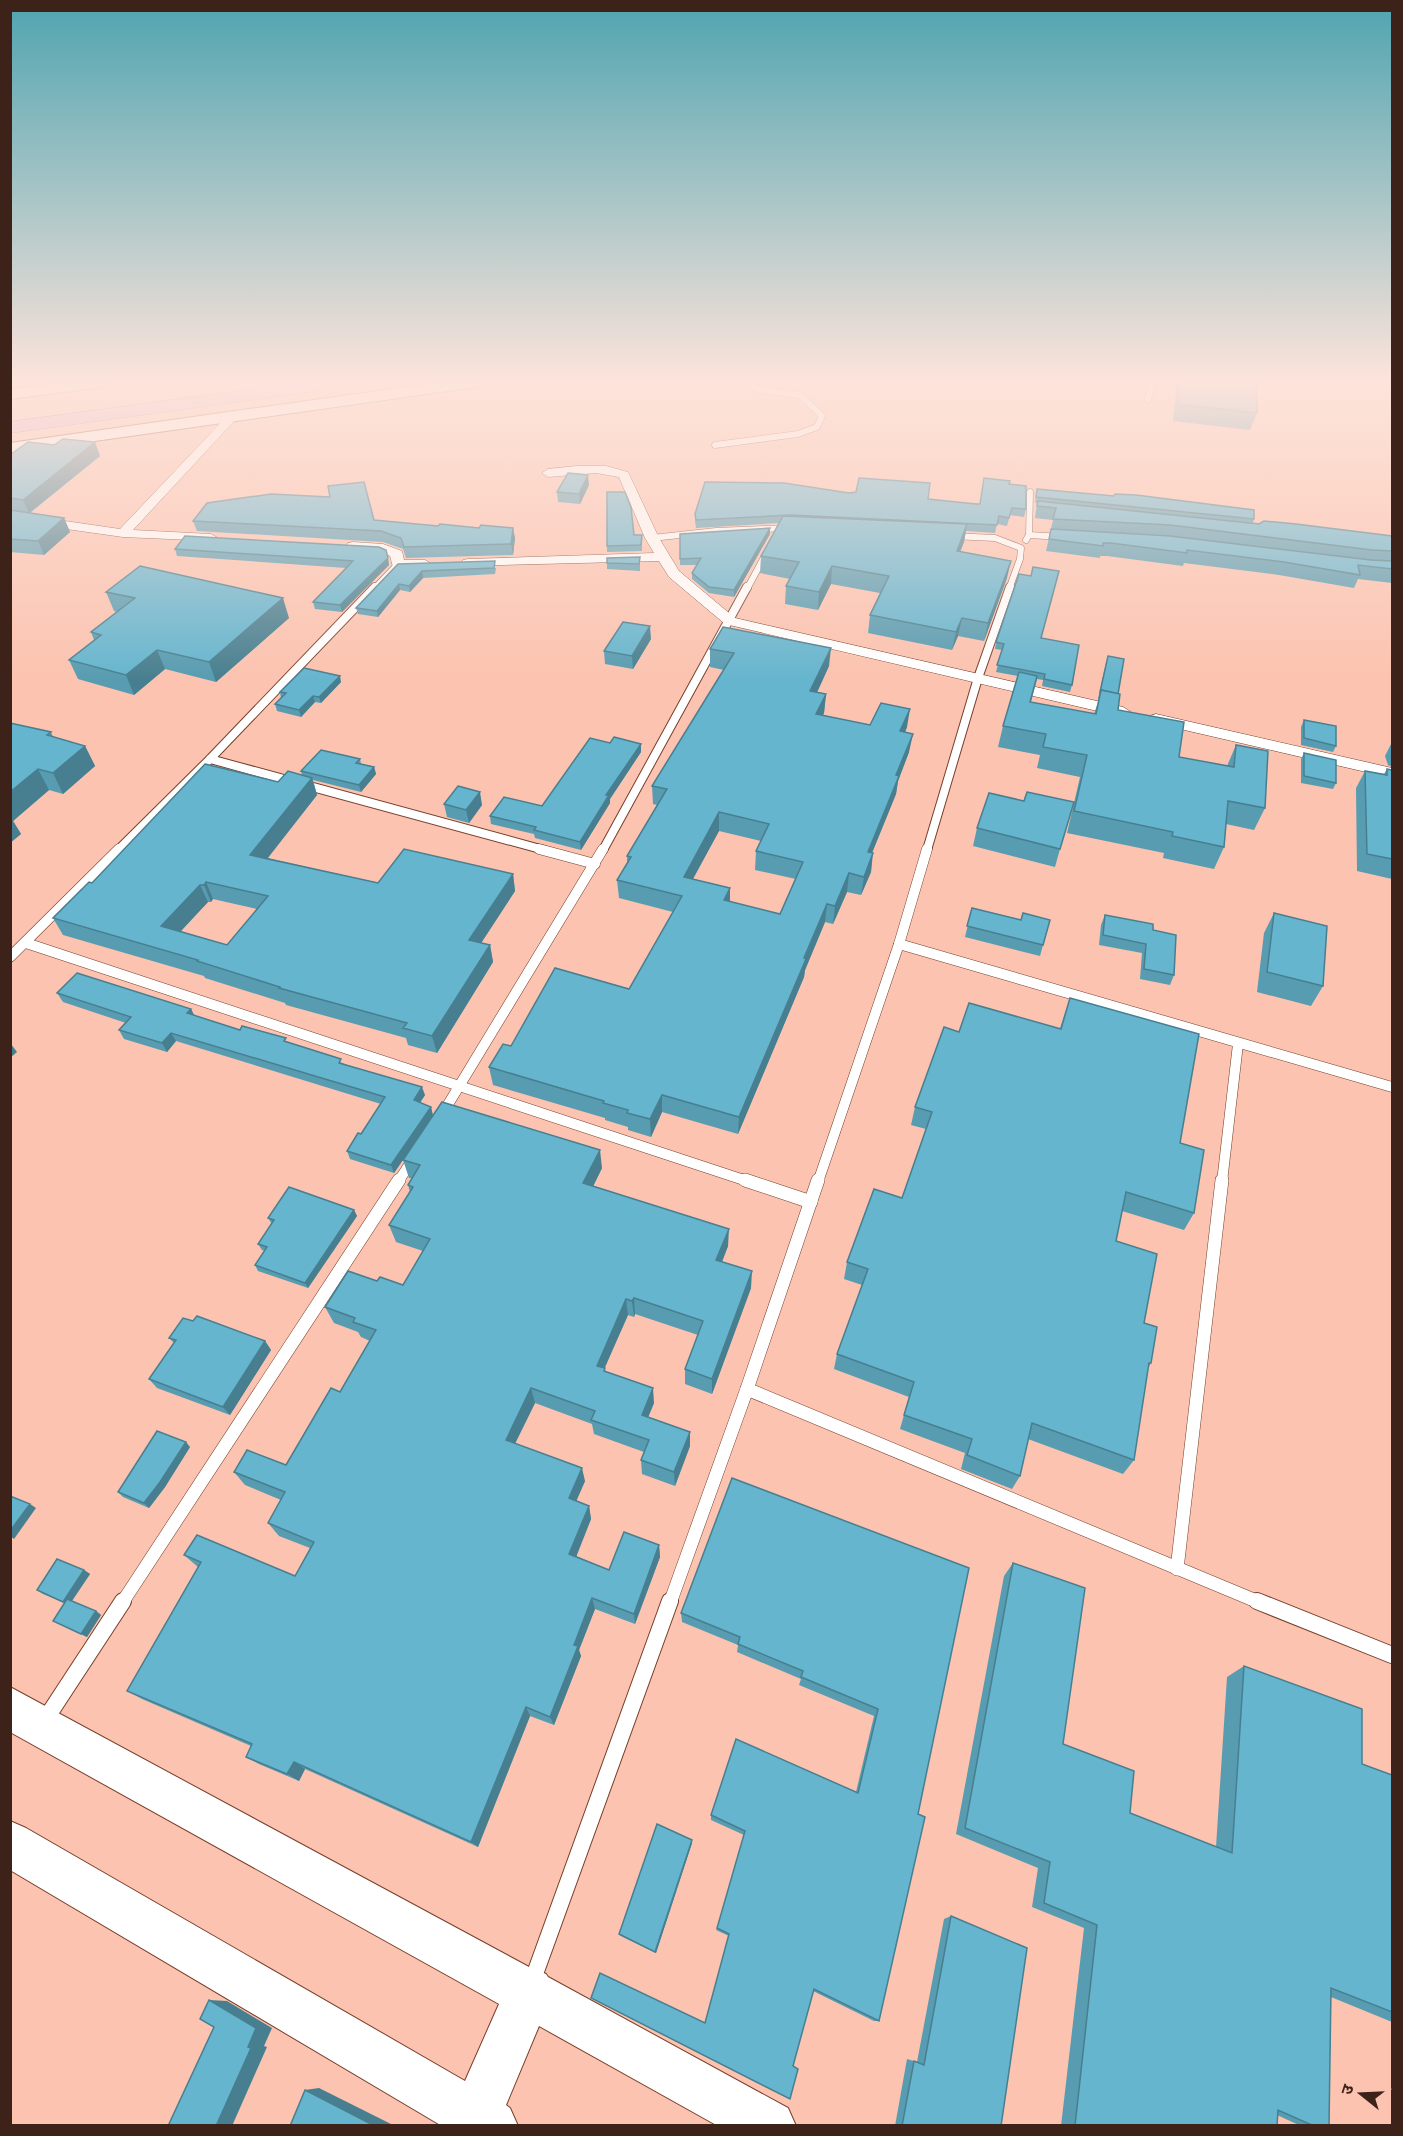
<svg xmlns="http://www.w3.org/2000/svg" width="1403" height="2136" font-family="'PT Sans','Noto Sans Devanagari',sans-serif">
<style>
.lines{fill:none;stroke-linecap:round;stroke-linejoin:round}
.lane-far4-casing{stroke:#773e29;stroke-width:7}
.lane-far3-casing{stroke:#773e29;stroke-width:10}
.lane-far2-casing{stroke:#773e29;stroke-width:11}
.lane-far1-casing{stroke:#773e29;stroke-width:14}
.lane-casing{stroke:#773e29;stroke-width:18}
.street-casing{stroke:#773e29;stroke-width:1}
.secondary-casing{stroke:#773e29;stroke-width:2}
.primary-casing{stroke:#9b577c;stroke-width:1}
.lane-far4{stroke:#fff;stroke-width:6}
.lane-far3{stroke:#fff;stroke-width:8}
.lane-far2{stroke:#fff;stroke-width:10}
.lane-far1{stroke:#fff;stroke-width:13}
.lane{stroke:#fff;stroke-width:16}
.street{fill:#fff;fill-rule:evenodd}
.secondary{fill:#fff;fill-rule:evenodd}
.primary{fill:#e2abd0;fill-rule:evenodd}
.wall{fill:#579cb1;fill-rule:evenodd}
.shaded-wall{fill:#477f90}
.building{fill:#65b5ce;stroke:#477f90;stroke-width:1.5;fill-rule:evenodd}
</style>
<rect width="100%" height="100%" fill="#fbc3b0"/>
<g class="lines">
<g class="lane-far4-casing">
<g id="lane-far4">
<polyline points="1148,399 1153,382"/>
<polyline points="715,445 798,434 817,427 822,416 800,395 765,391 752,387 749,382"/>
<polyline points="1029,535 1062,537"/>
<polyline points="952,536 995,538 1021,548 1020,559 1009,589"/>
<polyline points="652,538 716,531 789,528"/>
<polyline points="1026,540 1029,535 1030,492"/>
<polyline points="374,589 398,564"/>
<polyline points="747,589 768,550"/>
</g>
</g>
<g class="lane-far3-casing">
<g id="lane-far3">
<polyline points="210,759 544,850"/>
<polyline points="118,850 210,759 375,587"/>
<polyline points="603,850 747,587"/>
<polyline points="927,850 978,678 1010,587"/>
</g>
</g>
<g class="lane-far2-casing">
<g id="lane-far2">
<polyline points="539,849 595,864"/>
<polyline points="26,943 750,1182"/>
<polyline points="899,944 1392,1087"/>
<polyline points="10,957 119,849"/>
<polyline points="441,1116 603,849"/>
<polyline points="398,1182 413,1159"/>
<polyline points="818,1182 899,944 927,849"/>
<polyline points="1222,1182 1238,1044"/>
</g>
</g>
<g class="lane-far1-casing">
<g id="lane-far1">
<polyline points="745,1180 811,1202"/>
<polyline points="747,1389 1261,1603"/>
<polyline points="1177,1569 1222,1180"/>
<polyline points="122,1603 399,1180"/>
<polyline points="670,1603 747,1389 818,1180"/>
</g>
</g>
<g class="lane-casing">
<g id="lane">
<polyline points="1257,1601 1392,1655"/>
<polyline points="45,1720 123,1601"/>
<polyline points="532,1982 670,1601"/>
</g>
</g>
<g class="street-casing">
<g id="street">
<polygon points="232,414 236,415 236,419 133,530 211,534 218,538 216,541 123,537 10,521 10,513 120,529 228,415"/>
<polygon points="577,466 606,466 628,472 659,538 679,571 735,618 1123,707 1131,712 1123,717 725,624 669,577 659,561 463,566 461,563 463,560 468,559 654,553 645,538 619,477 596,473 548,477 542,473 548,469"/>
<polygon points="353,542 383,544 402,551 404,560 425,560 432,564 425,568 393,567 390,556 381,552 348,549 346,546 348,543"/>
<polygon points="1156,714 1392,768 1392,778 1150,722 1148,719 1150,716"/>
</g>
</g>
<g class="secondary-casing">
<g id="secondary">
<polygon points="63,382 111,382 103,387 10,399 10,389"/>
<polygon points="440,382 484,382 476,387 10,453 10,443"/>
<polygon points="10,1687 529,1967 546,1974 548,1977 788,2108 796,2126 718,2126 539,2026 506,2105 510,2108 518,2126 442,2126 10,1870 10,1821 26,1828 465,2081 499,2004 10,1732"/>
</g>
</g>
<g class="primary-casing">
<polygon id="primary" points="306,382 355,382 347,387 10,433 10,422"/>
</g>
<use href="#lane-far4" class="lane-far4"/>
<use href="#lane-far3" class="lane-far3"/>
<use href="#lane-far2" class="lane-far2"/>
<use href="#lane-far1" class="lane-far1"/>
<use href="#lane" class="lane"/>
<use href="#street" class="street"/>
<use href="#secondary" class="secondary"/>
<use href="#primary" class="primary"/>
</g>
<g class="wall">
<polygon points="1177,382 1261,382 1258,390 1256,390 1257,413 1250,430 1173,421"/>
<polygon points="10,455 100,456 30,513 64,518 70,532 44,555 10,552"/>
<polygon points="1009,484 1026,509 1024,517 1010,515 1007,526 997,524 995,533 966,531 964,542 960,552 1007,578 984,641 958,636 952,650 868,633 870,615 880,593 831,584 818,610 785,604 786,586 790,579 760,573 761,556 779,523 696,528 695,521 695,514 849,493 980,504"/>
<polygon points="589,485 580,504 558,502 557,492"/>
<polygon points="1037,489 1254,519 1253,523 1392,536 1392,583 1358,579 1354,588 1279,575 1184,563 1183,566 1107,556 1100,556 1100,558 1046,551 1053,520 1035,518 1037,503 1035,503"/>
<polygon points="374,520 438,526 479,528 513,528 515,538 513,555 406,558 403,549 383,542 197,531 193,521"/>
<polygon points="680,534 770,534 734,597 709,593 692,579 692,573 697,565 680,565"/>
<polygon points="642,535 642,551 607,552 607,546"/>
<polygon points="175,549 386,550 389,565 342,612 315,609 313,602 346,568 177,556"/>
<polygon points="607,558 640,564 640,571 607,569"/>
<polygon points="398,564 496,568 495,574 423,578 410,592 400,590 378,617 358,614 356,608"/>
<polygon points="106,592 289,618 216,682 165,669 134,695 78,679 69,660 94,640 91,632 117,612 114,611"/>
<polygon points="1041,638 1072,685 1070,692 1042,686 1043,680 1037,679 1031,702 1094,714 1099,699 1098,699 1106,663 1118,694 1118,710 1179,757 1227,766 1236,745 1265,808 1254,830 1226,824 1224,847 1214,869 1163,858 1164,853 1067,833 1080,777 1037,768 1040,755 998,747 1003,726 1018,676 996,672 1002,650 995,649 996,642"/>
<polygon points="651,639 633,669 605,664 604,651"/>
<path d="M710 649 829 666 817 692 826 694 824 713 823 715 870 725 907 727 905 732 909 752 898 781 896 794 872 853 871 872 861 895 847 892 833 924 825 922 805 970 804 977 738 1134 662 1112 651 1137 628 1130V1127L605 1120V1118L493 1085 489 1067 511 1046 629 989 673 912 619 898 617 880 627 863V856L657 805 653 804 652 786 724 670 710 667ZM719 831 761 841 756 851 755 870 796 879 780 914 730 902V888L693 879Z"/>
<polygon points="341,682 321,703 315,702 301,717 277,711 275,704 281,698 280,692"/>
<polygon points="1304,720 1336,746 1333,752 1301,745 1301,727"/>
<polygon points="10,723 51,732 53,737 85,746 95,766 63,794 49,790 13,821 21,834 10,843"/>
<polygon points="1392,742 1392,767 1388,765 1385,756"/>
<polygon points="610,743 641,744 641,752 610,799 610,803 581,850 535,838 534,834 491,824 490,816 542,806"/>
<polygon points="1304,753 1336,783 1333,789 1301,783 1301,759"/>
<path d="M360 759 361 764 374 767 376 774 361 792 313 780 317 795 267 858 378 883 513 874 515 891 481 943 490 945 493 962 437 1053 408 1045 406 1038 286 1005 285 1003 205 978 204 976 63 935 53 918 92 883 302 775 301 771ZM213 899 257 909 227 945 180 931 208 902H211Z"/>
<polygon points="1387,769 1392,770 1392,879 1357,871 1356,788 1365,771 1384,774"/>
<polygon points="444,804 482,805 469,823 447,817"/>
<polygon points="977,828 1060,849 1055,867 973,846"/>
<polygon points="972,908 1021,920 1050,920 1040,956 965,937"/>
<polygon points="1274,913 1323,986 1311,1006 1257,992 1264,933"/>
<polygon points="1105,915 1153,930 1174,975 1170,985 1140,979 1142,953 1099,945 1101,925"/>
<polygon points="57,993 191,1009 194,1015 240,1030 288,1042 425,1095 420,1103 431,1107 433,1116 602,1168 593,1186 728,1246 722,1262 751,1288 712,1394 685,1384 685,1369 698,1335 635,1314 634,1317 628,1315 604,1368 606,1372 654,1403 648,1417 690,1446 675,1486 642,1474 641,1460 644,1452 594,1434 592,1424 535,1403 515,1443 585,1481 576,1501 589,1506 591,1519 576,1556 609,1570 659,1545 660,1557 635,1624 595,1609 579,1650 581,1656 554,1725 530,1716 478,1847 305,1769 299,1781 259,1764 246,1757 251,1746 142,1699 127,1691 198,1567 184,1555 295,1576 310,1548 279,1536 268,1523 281,1500 245,1485 234,1472 286,1465 340,1392 370,1341 361,1337 358,1332 334,1323 325,1307 377,1281 403,1285 423,1251 396,1242 389,1225 410,1192 408,1185 412,1178 409,1178 403,1160 428,1123 394,1173 350,1159 347,1151 361,1134 381,1104 176,1041 167,1052 124,1039 119,1030 126,1023 63,1002"/>
<polygon points="1070,998 1180,1143 1194,1213 1184,1230 1122,1211 1116,1241 1144,1323 1151,1363 1148,1368 1134,1460 1123,1474 1028,1439 1020,1476 1012,1489 961,1469 965,1453 900,1429 909,1397 834,1369 837,1354 862,1285 844,1279 847,1262 902,1198 926,1129 911,1125 915,1107 959,1032 1060,1028"/>
<polygon points="354,1210 357,1216 308,1288 258,1271 255,1265 265,1251 262,1250 258,1244 272,1224 268,1218"/>
<polygon points="169,1338 265,1341 271,1350 230,1415 157,1388 149,1379 174,1343"/>
<polygon points="190,1447 165,1487 149,1508 123,1497 118,1492"/>
<polygon points="1013,1563 1063,1744 1130,1813 1216,1847 1227,1677 1244,1666 1362,1764 1392,1775 1392,2022 1331,1997 1329,2126 1301,2126 1277,2115 1277,2126 1061,2126 1084,1928 1032,1907 1038,1868 956,1834 1004,1576"/>
<polygon points="969,1568 918,1814 879,2021 874,2021 813,1991 705,2023 729,1936 716,1930 717,1928 744,1835 711,1820 711,1815 856,1792 874,1716 799,1685 801,1679 737,1652 738,1645 682,1622 681,1613"/>
<polygon points="84,1570 90,1574 72,1601 96,1611 101,1615 87,1637 53,1621 65,1603 43,1594 37,1590"/>
<polygon points="692,1843 656,1953 621,1936 619,1934"/>
<polygon points="951,1916 1001,2126 895,2126 907,2059 917,2062 944,1919"/>
</g>
<g class="shaded-wall">
<polygon points="95,442 100,456 29,513 23,500"/>
<polygon points="588,475 589,485 580,504 579,494"/>
<polygon points="64,518 70,532 44,555 38,541"/>
<polygon points="967,524 964,542 953,569 957,551"/>
<polygon points="513,528 515,538 513,555 511,544"/>
<polygon points="770,528 770,534 734,597 734,590"/>
<polygon points="388,558 389,565 342,612 340,605"/>
<polygon points="1011,561 1007,578 984,641 988,623"/>
<polygon points="832,566 831,584 818,610 819,592"/>
<polygon points="422,571 423,578 410,592 409,586"/>
<polygon points="399,584 400,590 378,617 377,611"/>
<polygon points="283,598 289,618 216,682 209,662"/>
<polygon points="962,618 958,636 952,650 956,632"/>
<polygon points="650,626 651,639 633,669 632,656"/>
<polygon points="831,648 829,666 809,710 810,691"/>
<polygon points="157,650 165,669 134,695 126,675"/>
<polygon points="340,676 341,682 321,703 319,697"/>
<polygon points="826,694 824,713 814,732 816,714"/>
<polygon points="313,696 315,702 301,717 299,710"/>
<polygon points="910,709 907,727 898,750 900,731"/>
<polygon points="913,734 909,752 898,781 896,794 865,870 868,852 896,775"/>
<polygon points="641,744 641,752 610,799 610,803 581,850 580,842 606,795"/>
<polygon points="85,746 95,766 63,794 53,773"/>
<polygon points="374,767 376,774 361,792 359,785"/>
<polygon points="38,769 49,790 13,821 21,834 10,843 10,792"/>
<polygon points="312,778 317,795 257,872 250,855"/>
<polygon points="480,792 482,805 469,823 466,810"/>
<polygon points="719,812 719,831 684,895 684,877"/>
<polygon points="873,853 871,872 861,895 864,877"/>
<polygon points="849,873 847,892 833,924 835,906"/>
<polygon points="513,874 515,891 472,957 469,940"/>
<polygon points="206,882 213,899 211,902 204,885"/>
<polygon points="200,885 208,902 170,943 161,926"/>
<polygon points="730,888 730,907 724,900"/>
<polygon points="827,904 825,922 805,970 804,977 738,1134 739,1117"/>
<polygon points="490,945 493,962 437,1053 432,1036"/>
<polygon points="191,1009 195,1017 187,1013"/>
<polygon points="171,1033 176,1041 167,1052 162,1043"/>
<polygon points="11,1044 17,1052 10,1058 10,1045"/>
<polygon points="422,1087 425,1095 416,1108 414,1100"/>
<polygon points="662,1095 662,1112 651,1137 650,1119"/>
<polygon points="431,1107 433,1116 394,1173 391,1165"/>
<polygon points="600,1150 602,1168 586,1201 583,1183"/>
<polygon points="354,1210 357,1216 308,1288 305,1283"/>
<polygon points="729,1229 728,1246 716,1277 716,1260"/>
<polygon points="752,1271 751,1288 712,1394 712,1379"/>
<polygon points="634,1298 635,1314 634,1317 632,1301"/>
<polygon points="626,1299 628,1315 599,1381 597,1366"/>
<polygon points="265,1341 271,1350 230,1415 223,1407"/>
<polygon points="531,1388 535,1403 510,1454 506,1440"/>
<polygon points="653,1388 654,1403 643,1430 642,1415"/>
<polygon points="690,1432 690,1446 675,1486 674,1472"/>
<polygon points="186,1442 190,1447 165,1487 149,1508 144,1503"/>
<polygon points="582,1468 585,1481 572,1511 569,1498"/>
<polygon points="30,1504 36,1508 14,1539 10,1536 10,1531"/>
<polygon points="589,1506 591,1519 573,1565 569,1554"/>
<polygon points="659,1545 660,1557 635,1624 634,1614"/>
<polygon points="84,1570 90,1574 69,1605 63,1602"/>
<polygon points="592,1598 595,1609 579,1650 581,1656 554,1725 550,1717 574,1645"/>
<polygon points="96,1611 101,1615 87,1637 81,1634"/>
<polygon points="526,1707 530,1716 478,1847 471,1842"/>
<polygon points="294,1762 305,1769 299,1781 287,1774"/>
<polygon points="692,1840 692,1843 656,1953 655,1952"/>
<polygon points="209,2000 227,2001 272,2028 264,2046 267,2047 232,2126 216,2126 248,2047"/>
<polygon points="319,2088 395,2126 375,2126 305,2090"/>
</g>
<g class="building">
<polygon points="1180,382 1256,382 1257,413 1178,404"/>
<polygon points="63,439 95,442 23,500 10,498 10,455 28,442 54,445"/>
<polygon points="568,473 588,475 579,494 557,492"/>
<polygon points="859,478 930,483 928,499 976,504 980,504 984,478 1010,481 1009,484 1026,486 1026,509 1012,508 1009,518 999,516 997,525 791,515 696,520 695,514 705,482 784,483 849,493 856,492"/>
<polygon points="364,482 374,520 438,526 440,524 479,528 481,525 513,528 511,544 404,547 401,538 381,531 193,521 207,503 271,494 330,497 328,486"/>
<polygon points="1037,489 1114,496 1115,494 1136,495 1254,510 1254,519 1036,497"/>
<polygon points="607,492 625,492 631,507 634,535 642,535 641,545 607,546"/>
<polygon points="1038,501 1259,524 1264,521 1296,524 1392,536 1392,551 1372,550 1170,525 1053,519 1056,508 1037,506"/>
<polygon points="10,510 64,518 38,541 10,539"/>
<polygon points="783,516 967,524 957,551 1011,561 988,623 962,618 956,632 870,615 889,576 832,566 819,592 786,586 799,562 761,556"/>
<polygon points="770,528 734,590 709,587 692,573 701,558 680,559 680,534"/>
<polygon points="1051,529 1170,536 1371,560 1392,561 1392,569 1358,565 1360,575 1284,562 1187,550 1187,553 1111,543 1103,543 1103,546 1049,539"/>
<polygon points="185,536 379,547 386,550 388,558 340,605 313,602 353,561 175,549"/>
<polygon points="640,557 639,564 607,563 607,558"/>
<polygon points="495,561 494,568 422,571 409,586 399,584 377,611 356,608 398,564"/>
<polygon points="140,566 283,598 209,662 157,650 126,675 69,660 101,635 91,632 135,598 106,592"/>
<polygon points="1033,567 1059,571 1041,638 1079,645 1072,685 1044,679 1045,674 997,665 1004,644 996,642 1019,574 1031,576"/>
<polygon points="623,622 650,626 632,656 604,651"/>
<path d="M723 627 831 648 810 691 826 694 816 714 870 725 881 703 910 709 900 731 913 734 896 775 899 776 868 852 873 853 864 877 849 873 835 906 827 904 804 958 806 959 739 1117 662 1095 650 1119 627 1113 628 1110 603 1103 604 1101 489 1067 503 1044 511 1046 555 968 629 989 682 896 617 880 631 857 627 856 667 789 652 786 734 653 710 649ZM719 812 769 824 756 851 803 862 780 914 724 900 730 888 684 877Z"/>
<polygon points="1108,656 1124,659 1118,694 1101,690 1101,692 1100,692"/>
<polygon points="304,668 340,676 319,697 313,696 299,710 275,704 286,693 280,692"/>
<polygon points="1019,672 1037,676 1030,702 1096,714 1101,690 1120,694 1118,710 1184,722 1179,757 1234,767 1236,745 1268,751 1265,808 1228,801 1224,847 1172,836 1173,832 1074,811 1087,755 1043,747 1046,734 1003,726"/>
<polygon points="1304,720 1336,726 1336,746 1304,738"/>
<polygon points="10,723 51,732 47,735 85,746 53,773 38,769 10,792"/>
<polygon points="614,737 641,744 606,795 609,795 580,842 534,830 536,827 490,816 504,797 542,806 590,738 610,743"/>
<polygon points="321,750 360,759 356,763 374,767 359,785 301,771"/>
<polygon points="1304,753 1336,760 1336,783 1304,776"/>
<path d="M205 764 278 782 288 771 312 778 250 855 378 883 404 849 513 874 469 940 490 945 432 1036 403 1028 407 1023 279 988 280 987 197 961 198 960 53 918 89 882 92 883ZM206 882 268 896 227 945 161 926 200 885H204Z"/>
<polygon points="1387,769 1392,770 1392,859 1367,854 1365,771 1387,775"/>
<polygon points="458,786 480,792 466,810 444,804"/>
<polygon points="1027,792 1074,802 1060,849 977,828 989,793 1024,801"/>
<polygon points="972,908 1021,920 1023,913 1050,920 1043,945 967,926"/>
<polygon points="1274,913 1327,926 1323,986 1267,972"/>
<polygon points="1105,915 1153,924 1153,930 1176,935 1174,975 1144,969 1146,944 1103,935"/>
<polygon points="77,973 191,1009 187,1013 240,1030 242,1026 286,1038 284,1041 341,1059 339,1063 422,1087 414,1100 431,1107 391,1165 347,1151 358,1133 361,1134 385,1097 171,1033 162,1043 119,1030 131,1017 57,993"/>
<polygon points="1070,998 1199,1034 1180,1143 1204,1150 1194,1213 1126,1192 1116,1241 1157,1254 1144,1323 1157,1327 1151,1363 1149,1363 1134,1460 1032,1423 1020,1476 967,1455 972,1439 904,1415 914,1382 837,1354 868,1269 847,1262 874,1189 902,1198 932,1112 915,1107 944,1027 959,1032 969,1003 1061,1029"/>
<polygon points="442,1102 600,1150 583,1183 729,1229 716,1260 752,1271 712,1379 685,1369 703,1321 634,1298 632,1301 626,1299 597,1366 605,1368 604,1371 653,1388 642,1415 690,1432 674,1472 641,1460 649,1440 591,1420 595,1411 531,1388 506,1440 582,1468 569,1498 589,1506 569,1554 609,1570 624,1532 659,1545 634,1614 592,1598 574,1645 578,1646 550,1717 526,1707 471,1842 294,1762 287,1774 246,1757 252,1744 127,1691 201,1562 184,1555 197,1535 295,1576 314,1542 268,1523 285,1492 234,1472 247,1450 286,1465 331,1388 340,1392 376,1330 353,1322 355,1318 325,1307 348,1271 377,1281 380,1277 403,1285 430,1239 389,1225 413,1187 408,1185 420,1165 403,1160"/>
<polygon points="289,1187 354,1210 305,1283 255,1265 267,1247 258,1244 274,1220 268,1218"/>
<polygon points="197,1316 265,1341 223,1407 149,1379 176,1340 169,1338 183,1318 193,1321"/>
<polygon points="157,1431 186,1442 160,1482 144,1503 118,1492"/>
<polygon points="732,1478 969,1568 918,1814 925,1817 879,2021 814,1989 793,2066 798,2069 790,2099 591,1998 600,1973 705,2023 729,1934 717,1928 745,1831 711,1815 736,1739 858,1793 878,1709 801,1677 803,1671 738,1644 740,1637 681,1613"/>
<polygon points="10,1496 30,1504 10,1531"/>
<polygon points="57,1559 84,1570 63,1602 37,1590"/>
<polygon points="1013,1563 1085,1588 1063,1744 1134,1771 1130,1813 1232,1853 1244,1666 1362,1709 1362,1764 1392,1775 1392,2012 1331,1988 1329,2126 1314,2126 1278,2110 1277,2126 1075,2126 1097,1925 1044,1903 1050,1862 965,1828"/>
<polygon points="67,1599 96,1611 81,1634 53,1621"/>
<polygon points="657,1824 692,1840 655,1952 619,1934"/>
<polygon points="951,1916 1027,1948 1001,2126 902,2126 914,2061 924,2065"/>
<polygon points="209,2000 256,2028 248,2047 251,2048 216,2126 168,2126 214,2027 200,2019"/>
<polygon points="305,2090 375,2126 290,2126"/>
</g>
<linearGradient id="sky" x2="0" y2="1"><stop stop-color="#4fa4b0"/><stop offset="0.56" stop-color="#fde4db"/><stop offset="1" stop-color="#fde4db" stop-opacity="0"/></linearGradient>
<rect width="1403" height="681" fill="url(#sky)"/>
<rect width="1403" height="2136" fill="none" stroke="#3c2219" stroke-width="24"/>
<g transform="translate(1361 2094) rotate(288)" stroke="#fbc3b0" stroke-width="4.5" paint-order="stroke">
<path d="M0-4.5L10 22L0 15L-10 22Z" fill="#3c2219"/>
<text y="-9" font-size="16" font-weight="bold" text-anchor="middle" fill="#3c2219">उ</text>
</g>
</svg>
